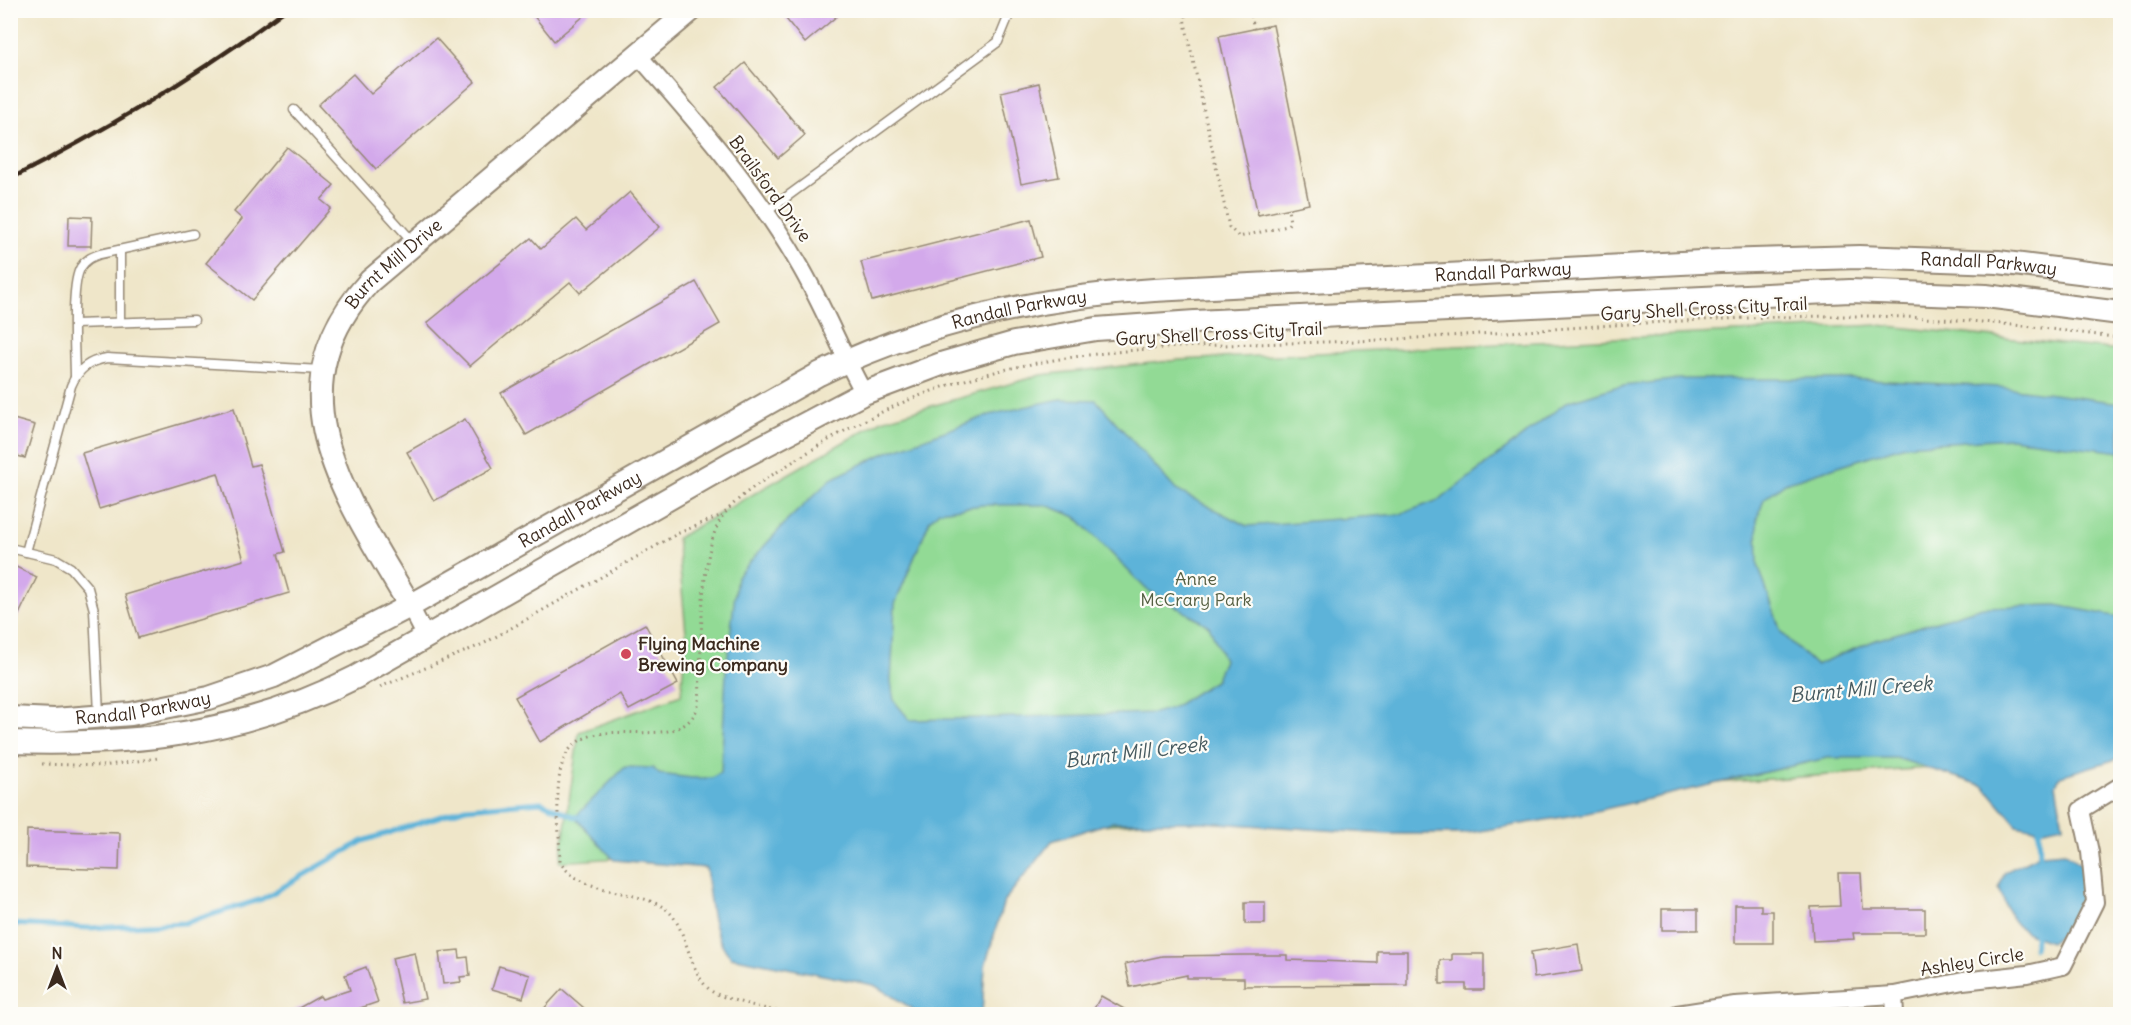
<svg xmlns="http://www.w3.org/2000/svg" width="2131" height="1025" font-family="Delius,sans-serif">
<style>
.green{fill:#92da95;stroke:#66825a;stroke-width:1.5}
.water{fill:#5db3d9;stroke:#4c6e7c;stroke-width:1.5;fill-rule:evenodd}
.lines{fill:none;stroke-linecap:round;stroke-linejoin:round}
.stream{stroke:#5db3d9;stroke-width:5}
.building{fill:#d3a9eb}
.lane-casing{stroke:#958874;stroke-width:11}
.street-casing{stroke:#958874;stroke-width:20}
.secondary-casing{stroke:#958874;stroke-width:26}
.path{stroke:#958874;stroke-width:3;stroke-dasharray:1.5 4.5;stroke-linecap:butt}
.lane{stroke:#fff;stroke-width:8}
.street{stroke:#fff;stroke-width:16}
.secondary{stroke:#fff;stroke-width:22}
.rail{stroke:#3b2a1e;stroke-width:4.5}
.poi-dot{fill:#d1495b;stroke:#fdfcf7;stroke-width:2}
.labels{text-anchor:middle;stroke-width:4.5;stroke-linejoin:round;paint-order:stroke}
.street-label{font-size:18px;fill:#3b2a1e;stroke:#fdfcf7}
.park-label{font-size:18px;fill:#555f42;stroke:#fdfcf7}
.poi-label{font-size:18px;font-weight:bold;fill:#3b2a1e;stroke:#fdfcf7;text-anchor:start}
.water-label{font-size:20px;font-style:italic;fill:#475a5f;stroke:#fdfcf7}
</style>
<rect width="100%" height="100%" fill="#fdfcf7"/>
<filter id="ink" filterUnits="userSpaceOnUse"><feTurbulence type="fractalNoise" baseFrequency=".0167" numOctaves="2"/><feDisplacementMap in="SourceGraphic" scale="12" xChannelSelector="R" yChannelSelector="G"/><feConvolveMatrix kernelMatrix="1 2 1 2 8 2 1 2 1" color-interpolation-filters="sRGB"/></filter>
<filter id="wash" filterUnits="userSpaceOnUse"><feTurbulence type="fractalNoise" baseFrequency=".008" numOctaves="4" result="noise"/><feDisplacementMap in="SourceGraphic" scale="24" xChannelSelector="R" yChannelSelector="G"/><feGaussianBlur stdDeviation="1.35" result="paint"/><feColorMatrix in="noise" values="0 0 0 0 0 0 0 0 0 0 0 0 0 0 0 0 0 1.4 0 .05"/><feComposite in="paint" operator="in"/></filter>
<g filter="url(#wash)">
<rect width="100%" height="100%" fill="#efe6c9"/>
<polygon class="green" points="1878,325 2120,350 2120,755 560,862 579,732 681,695 686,632 677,538 882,420 1041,375 1179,360"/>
<g class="water">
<path d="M1680 379H1851L1999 387 2120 403V452L2011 438 1905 445 1785 483 1764 499 1757 520 1758 565 1781 632 1815 665 1876 640 1982 607 2056 605 2120 617V758L2060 776 2056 785 2063 825 2039 830 2017 825 1984 786 1896 758H1827L1587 813 1462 834H1386L1203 822H1112L1052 841 1004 901 985 966 982 1014H913V1009L874 985 731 957C710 935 710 897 706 868L614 860 575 817 625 767 653 768 659 774 692 778H712L721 772 726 672 737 576 788 520 831 479 885 453 989 415 1060 399 1096 400 1176 490 1247 526 1401 514 1441 499 1567 402 1615 387ZM983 505H1046L1076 517 1146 589 1209 626 1224 660 1215 681 1172 708 1154 713 910 720 894 701 891 681 895 604 930 520 939 511Z"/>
<path d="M2065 852 2084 867C2088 908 2085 917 2051 942 2014 931 2011 921 1999 887L2005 872 2041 854Z"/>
</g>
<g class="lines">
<g class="stream">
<polyline points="2040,859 2039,830 2044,825"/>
<polyline points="10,924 89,928 185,923 262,899 363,841 466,808 541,802 575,817 581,817"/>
<polyline points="2034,948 2036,931"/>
</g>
</g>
<g id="blocks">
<g class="building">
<polygon points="529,10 591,10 554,41"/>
<polygon points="779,10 844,10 805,43"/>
<polygon points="1273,25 1309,204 1258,215 1219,36"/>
<polygon points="436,38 475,82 376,169 318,105 353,74 371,94"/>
<polygon points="745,63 805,135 778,158 717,87"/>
<polygon points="1039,83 1059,177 1021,184 1001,92"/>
<polygon points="287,147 334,185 321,200 331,208 252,300 206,263 242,219 234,212"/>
<polygon points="630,192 660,227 580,293 570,282 470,366 427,323 531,238 541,249 576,219 586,230"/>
<polygon points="69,216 92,217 91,246 68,246"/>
<polygon points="1031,219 1041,257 872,301 861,262"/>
<polygon points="696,282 720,324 526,435 501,393"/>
<polygon points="234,408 251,466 259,464 285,552 278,554 289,593 138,638 125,595 244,560 218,473 99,509 82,453"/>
<polygon points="10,418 35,425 25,458 10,454"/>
<polygon points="465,419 493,468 434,501 407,452"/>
<polygon points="10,564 37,577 10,633"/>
<polygon points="645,624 678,684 629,710 620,694 540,742 515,697"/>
<polygon points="27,830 120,833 119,870 26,867"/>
<polygon points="1838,873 1861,873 1863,909 1925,909 1925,933 1853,933 1854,939 1813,941 1811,907 1840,906"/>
<rect x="1245" y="902" width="20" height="22"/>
<polygon points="1735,905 1761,905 1761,911 1773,911 1773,943 1735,943"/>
<rect x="1662" y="909" width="36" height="21"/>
<polygon points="1578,944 1582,971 1534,978 1531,952"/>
<polygon points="459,950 460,958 468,957 470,976 460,977 461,982 443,984 439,952"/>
<polygon points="1377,951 1407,951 1407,985 1244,986 1244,978 1187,978 1187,975 1130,987 1125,964 1162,956 1244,955 1287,955 1287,960 1377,963"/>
<polygon points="415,953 425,999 402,1003 392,958"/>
<polygon points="1452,954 1484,954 1484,990 1466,990 1466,984 1440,984 1440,960 1452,960"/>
<polygon points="499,966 530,975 523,998 492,989"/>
<polygon points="366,967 378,1002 343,1014 288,1014 320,996 322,999 350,990 345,975"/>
<polygon points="562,989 591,1014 539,1014"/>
<polygon points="1101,996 1133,1014 1091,1014"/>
</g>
</g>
</g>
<g filter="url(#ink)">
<use href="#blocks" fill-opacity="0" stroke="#958874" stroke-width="1.5"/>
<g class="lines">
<g class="lane-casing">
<g id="lane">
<polyline points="294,110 414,243"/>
<polyline points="766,212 998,42 1011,10"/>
<polyline points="120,322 120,250"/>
<polyline points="75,324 194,320"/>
<path d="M75 377C75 355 70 283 81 267 86 259 92 257 100 254L193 234"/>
<polyline points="10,548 56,559 71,568 88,588 94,610 99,714"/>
<path d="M26 552 71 386C78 369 89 361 107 358L321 370"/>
</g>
</g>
<g class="street-casing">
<g id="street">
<path d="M638 55C696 121 756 189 800 266 824 307 841 352 864 393"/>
<polyline points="410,606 426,637"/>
<polyline points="1894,995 1895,1014"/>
<polyline points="1677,1014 1735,1005 1894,995 1963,981 2027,974 2063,966 2095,902 2090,852 2081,810 2120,786"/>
</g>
</g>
<g class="secondary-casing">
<g id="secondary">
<path id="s1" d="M410 606C348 499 267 393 370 281L691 10"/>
<path id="s2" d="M10 718 54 720 131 714 209 698 274 676 410 606 819 374C924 323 1038 297 1154 290L1720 261 1859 257 1998 262 2120 277"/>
<path d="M10 742C134 746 245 734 356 677L731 463 864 393 944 363 1014 343 1096 329 1195 322 1850 291 1986 296 2120 313"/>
</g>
</g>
<g class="path">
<polyline points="1188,10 1184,18 1229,227 1239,237 1287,226 1290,222 1288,209"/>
<polyline points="1250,10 1254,29"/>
<polyline points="380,687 483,644 679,533 722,515"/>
<polyline points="42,764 102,766 158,758"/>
<path d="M788 1014C772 1010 720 999 710 990 687 971 687 921 663 907 633 889 580 894 560 862 560 833 553 785 564 759 588 705 676 759 697 709 701 699 699 681 700 671 702 632 700 543 725 513 739 496 759 483 777 472 840 430 909 394 983 375 1111 341 1248 346 1380 340 1532 332 1684 317 1836 316 1930 315 2027 325 2120 338"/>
</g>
<use href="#lane" class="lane"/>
<use href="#street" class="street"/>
<use href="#secondary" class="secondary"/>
<path class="rail" d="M10 179C106 130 199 75 285 10"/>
</g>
</g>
<circle class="poi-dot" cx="626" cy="654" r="6"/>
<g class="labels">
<g class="street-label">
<text transform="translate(770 189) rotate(54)" y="6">Brailsford Drive</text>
<text dy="6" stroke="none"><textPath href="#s1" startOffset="388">Burnt Mill Drive</textPath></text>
<text dy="6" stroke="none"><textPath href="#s2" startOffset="2076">Randall Parkway</textPath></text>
<text dy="6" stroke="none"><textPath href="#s2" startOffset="1590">Randall Parkway</textPath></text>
<text transform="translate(1704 309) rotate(-3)" y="6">Gary Shell Cross City Trail</text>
<text dy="6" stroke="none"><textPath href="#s2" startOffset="1104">Randall Parkway</textPath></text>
<text transform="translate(1219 334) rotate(-3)" y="6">Gary Shell Cross City Trail</text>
<text dy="6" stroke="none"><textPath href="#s2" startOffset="618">Randall Parkway</textPath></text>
<text dy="6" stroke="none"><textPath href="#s2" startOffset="134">Randall Parkway</textPath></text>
<text transform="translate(1972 962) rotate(-9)" y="6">Ashley Circle</text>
</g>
<g class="park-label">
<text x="1196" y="585">Anne<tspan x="1196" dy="21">McCrary Park</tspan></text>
</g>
<g class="poi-label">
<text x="638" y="650">Flying Machine<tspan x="638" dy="21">Brewing Company</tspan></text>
</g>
<g class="water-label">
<text transform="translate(1861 689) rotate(-5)" y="7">Burnt Mill Creek</text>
<text transform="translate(1136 752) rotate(-7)" y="7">Burnt Mill Creek</text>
</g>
</g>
<rect width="2131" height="1025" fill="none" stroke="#fdfcf7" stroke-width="36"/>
<g transform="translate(57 968)" stroke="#fdfcf7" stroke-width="4.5" paint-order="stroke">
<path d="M0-4.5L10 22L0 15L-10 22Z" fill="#3b2a1e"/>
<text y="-9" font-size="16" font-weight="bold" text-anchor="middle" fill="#3b2a1e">N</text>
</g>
</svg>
